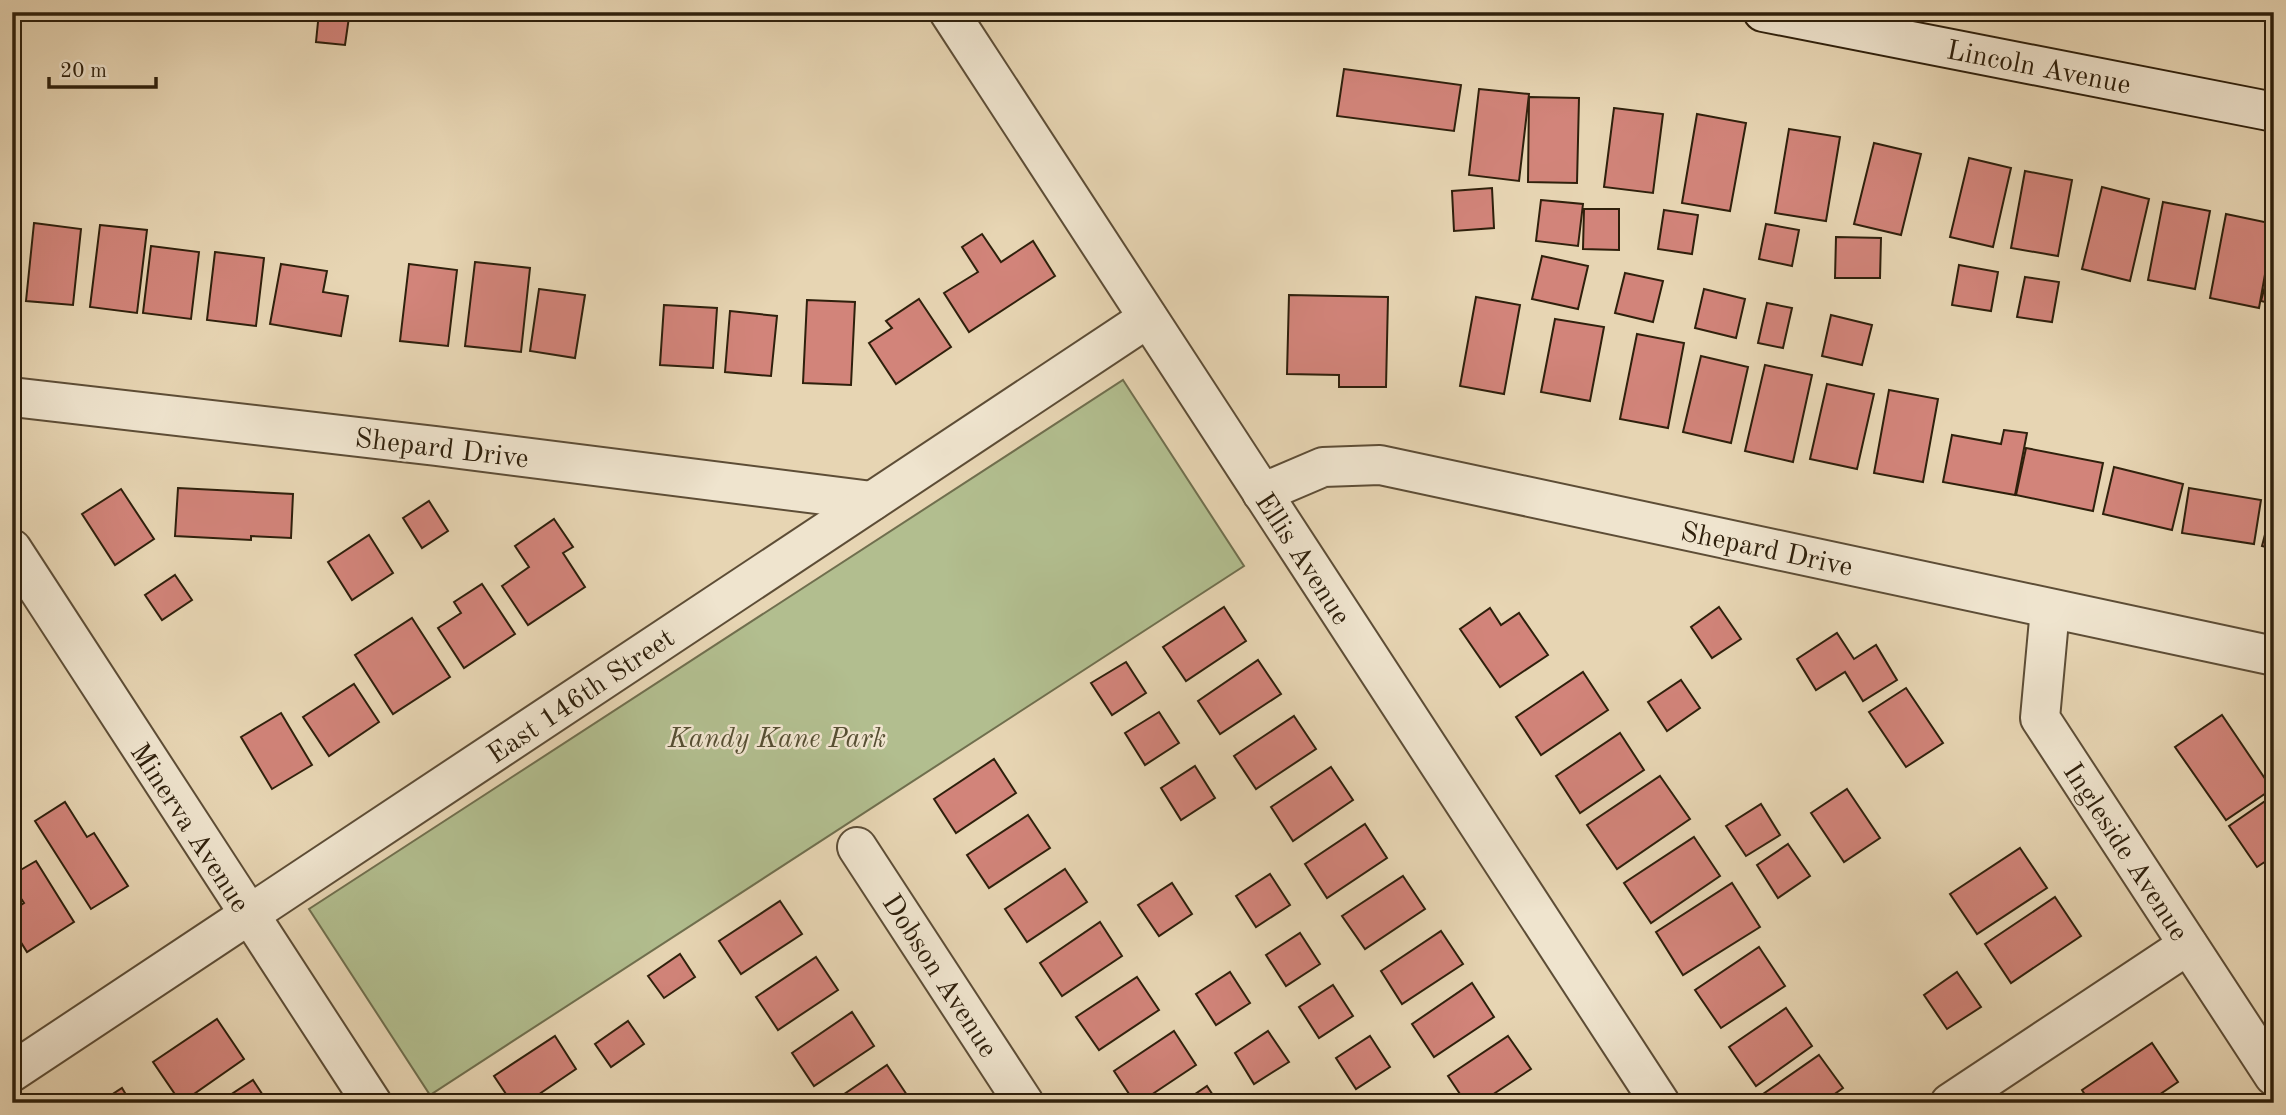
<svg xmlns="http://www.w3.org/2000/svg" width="2286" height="1115" font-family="'Old Standard TT',serif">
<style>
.green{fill:#b2be8f;stroke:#706f4e;stroke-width:2}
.building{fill:#d2847a;stroke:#2f200c;stroke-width:2}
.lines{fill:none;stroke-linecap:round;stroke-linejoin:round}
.street-casing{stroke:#5d4d36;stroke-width:42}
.secondary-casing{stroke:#2f200c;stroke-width:42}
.street{stroke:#efe4ce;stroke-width:38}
.secondary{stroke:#efe4ce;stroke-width:38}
.labels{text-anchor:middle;stroke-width:5;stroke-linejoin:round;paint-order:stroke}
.street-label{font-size:28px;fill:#2f200c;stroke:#efe4ce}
.park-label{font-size:28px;font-style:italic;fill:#564f33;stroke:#efe4ce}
</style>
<rect width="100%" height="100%" fill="#e7d5b3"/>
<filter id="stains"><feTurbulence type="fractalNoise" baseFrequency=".00286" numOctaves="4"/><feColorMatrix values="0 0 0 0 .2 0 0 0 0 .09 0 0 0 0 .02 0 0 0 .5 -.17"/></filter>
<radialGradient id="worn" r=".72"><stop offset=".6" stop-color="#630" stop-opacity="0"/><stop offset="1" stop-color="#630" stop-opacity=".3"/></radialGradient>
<polygon class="green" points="1123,380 1244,566 430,1095 309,909"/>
<g class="building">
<polygon points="71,12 110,12 109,19 71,17"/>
<polygon points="319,12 380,12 379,20 349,17 345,45 316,42"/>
<polygon points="1344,69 1461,85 1454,131 1337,116"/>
<polygon points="1479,89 1529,94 1519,181 1469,175"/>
<polygon points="1529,97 1579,98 1577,183 1528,182"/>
<polygon points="1614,108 1663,114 1653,193 1604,187"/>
<polygon points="1697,114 1746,123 1730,211 1682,203"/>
<polygon points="1789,129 1840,137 1826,221 1775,213"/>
<polygon points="1874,143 1921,154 1901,235 1854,224"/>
<polygon points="1969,158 2011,168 1993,247 1950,237"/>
<polygon points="2025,171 2072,180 2058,256 2011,248"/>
<polygon points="2102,187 2149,199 2130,281 2082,269"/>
<polygon points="1492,188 1494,228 1454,231 1452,191"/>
<polygon points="1541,200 1583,204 1578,246 1536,241"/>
<polygon points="2163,202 2210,211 2195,289 2148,280"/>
<polygon points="1584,209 1619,209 1619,250 1583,249"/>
<polygon points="1664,210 1698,215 1692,254 1658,249"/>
<polygon points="2226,214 2274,224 2259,308 2210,298"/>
<polygon points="34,223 81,229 73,305 26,301"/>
<polygon points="1766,224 1799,230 1792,266 1759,259"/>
<polygon points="100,225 147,230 137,313 90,307"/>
<polygon points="982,234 1001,262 1033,241 1055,276 969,332 944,293 978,272 962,247"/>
<polygon points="1836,237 1881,238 1880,278 1835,278"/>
<polygon points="151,246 199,252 191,319 143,313"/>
<polygon points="215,252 264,258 256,326 207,320"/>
<polygon points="2274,252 2274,304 2261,301"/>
<polygon points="1542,256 1588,266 1578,309 1532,299"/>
<polygon points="475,262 530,268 521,352 465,346"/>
<polygon points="281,264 327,271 323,292 348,296 341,336 270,324"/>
<polygon points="409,264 457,270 448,346 400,341"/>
<polygon points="1959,265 1998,272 1991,311 1952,305"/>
<polygon points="1625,273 1663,281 1653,322 1615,313"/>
<polygon points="2025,277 2059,282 2052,322 2017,317"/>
<polygon points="539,289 585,295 575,358 530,351"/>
<polygon points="1704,289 1745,299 1736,338 1695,328"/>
<polygon points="1289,295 1388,297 1386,387 1339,387 1339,375 1287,374"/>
<polygon points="1476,297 1520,305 1504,394 1460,386"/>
<polygon points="919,299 951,347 896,384 869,343 892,328 886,321"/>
<polygon points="807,300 855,302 851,385 803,383"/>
<polygon points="1767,303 1792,308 1783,348 1758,343"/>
<polygon points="664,305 717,308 713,368 660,365"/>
<polygon points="730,311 777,316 771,376 725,372"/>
<polygon points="1831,315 1872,325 1862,365 1822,356"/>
<polygon points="1555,319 1604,327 1590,401 1541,392"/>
<polygon points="1637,334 1684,343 1668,428 1620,419"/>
<polygon points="2274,337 2274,368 2267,366"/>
<polygon points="1701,356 1748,367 1731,443 1683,432"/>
<polygon points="1765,365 1812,375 1793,462 1745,451"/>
<polygon points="1827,384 1874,394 1857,469 1810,459"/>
<polygon points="1889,390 1938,399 1923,482 1874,473"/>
<polygon points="2004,430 2027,433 2015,495 1943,482 1952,435 2001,444"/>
<polygon points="2026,448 2103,463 2093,511 2016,495"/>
<polygon points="2114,467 2183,484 2172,530 2103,514"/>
<polygon points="178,488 293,494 291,538 251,536 251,540 175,536"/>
<polygon points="2189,488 2261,500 2254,544 2182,533"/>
<polygon points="121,489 154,539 115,565 82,514"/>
<polygon points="429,501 448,531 422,548 403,518"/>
<polygon points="2273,504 2274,504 2274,549 2262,546"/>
<polygon points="554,519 573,547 563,553 585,587 528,625 502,586 529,567 515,546"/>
<polygon points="369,535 393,573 352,600 328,562"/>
<polygon points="175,575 192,600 162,620 145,595"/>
<polygon points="482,584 515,634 464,668 438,628 461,613 454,602"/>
<polygon points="1224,607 1246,641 1186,681 1163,647"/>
<polygon points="1719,607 1741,639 1712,658 1691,627"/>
<polygon points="1490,608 1501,625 1519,613 1548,655 1500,687 1460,629"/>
<polygon points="412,618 450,677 393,714 355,655"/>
<polygon points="1837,633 1854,659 1876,645 1897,680 1863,701 1845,672 1816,690 1797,659"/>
<polygon points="1258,660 1281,694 1220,734 1198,701"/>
<polygon points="1126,662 1146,693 1112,715 1091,683"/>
<polygon points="1583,672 1608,710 1541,755 1516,717"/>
<polygon points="1681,680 1700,708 1667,731 1648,702"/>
<polygon points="354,684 379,722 329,756 303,717"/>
<polygon points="1906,688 1943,743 1906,767 1869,712"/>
<polygon points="12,694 20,706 12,711"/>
<polygon points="1159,712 1179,743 1145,765 1125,733"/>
<polygon points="281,713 312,765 272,789 241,737"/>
<polygon points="2222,715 2272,789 2226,820 2175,747"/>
<polygon points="1294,716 1316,749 1256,789 1234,756"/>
<polygon points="1620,733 1644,770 1580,813 1556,776"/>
<polygon points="994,759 1016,793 956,833 934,799"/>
<polygon points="1195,766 1215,798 1181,820 1161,788"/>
<polygon points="1331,767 1353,800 1293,841 1271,807"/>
<polygon points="1660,776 1690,819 1617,869 1587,825"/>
<polygon points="1847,789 1880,838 1844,862 1811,813"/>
<polygon points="2274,795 2274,856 2257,867 2229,826"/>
<polygon points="65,802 87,837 94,833 128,886 91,909 35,821"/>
<polygon points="1761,804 1780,835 1746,856 1726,826"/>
<polygon points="1028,815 1050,848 989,888 967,855"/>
<polygon points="1365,824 1387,858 1327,898 1305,864"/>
<polygon points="1694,837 1720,876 1651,923 1624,883"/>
<polygon points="1788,844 1810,876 1778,898 1757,865"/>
<polygon points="2020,848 2047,888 1977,934 1950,894"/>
<polygon points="36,861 74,922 27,952 12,928 12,911 24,903 12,885 12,875"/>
<polygon points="1065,869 1087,902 1027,942 1005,909"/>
<polygon points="1270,874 1290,905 1256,927 1236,896"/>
<polygon points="1403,876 1425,909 1365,949 1342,916"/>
<polygon points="1172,883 1192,914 1159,936 1138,905"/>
<polygon points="1732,883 1760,927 1683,975 1656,932"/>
<polygon points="2274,883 2274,898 2267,888"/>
<polygon points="2055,897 2081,936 2011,983 1985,944"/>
<polygon points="780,901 802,934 741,974 719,941"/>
<polygon points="1100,922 1122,956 1062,996 1040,963"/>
<polygon points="1441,931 1463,964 1402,1004 1381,971"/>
<polygon points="1300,933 1320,964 1286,986 1266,955"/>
<polygon points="1759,947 1785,986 1721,1028 1695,990"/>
<polygon points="680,954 695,977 664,998 648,976"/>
<polygon points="816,957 838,990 778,1030 756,997"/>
<polygon points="1230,972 1250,1003 1216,1025 1196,994"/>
<polygon points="1957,972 1981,1007 1947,1029 1924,995"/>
<polygon points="1137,977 1159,1010 1099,1050 1076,1017"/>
<polygon points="1472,983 1494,1017 1434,1057 1412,1024"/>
<polygon points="1333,985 1353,1016 1319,1038 1299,1007"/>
<polygon points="1786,1008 1812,1046 1756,1086 1729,1047"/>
<polygon points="852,1012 874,1046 814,1086 792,1053"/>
<polygon points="217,1019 244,1059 181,1103 153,1062"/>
<polygon points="628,1021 644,1044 611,1067 595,1044"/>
<polygon points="1174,1031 1196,1065 1139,1103 1135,1103 1114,1071"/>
<polygon points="1268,1031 1289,1062 1254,1084 1235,1053"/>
<polygon points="555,1036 576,1069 526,1103 512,1103 494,1076"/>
<polygon points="1370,1036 1390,1067 1356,1089 1336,1058"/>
<polygon points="1508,1036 1531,1069 1480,1103 1466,1103 1448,1076"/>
<polygon points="2152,1043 2178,1082 2147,1103 2090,1103 2082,1090"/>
<polygon points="1819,1055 1843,1088 1822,1103 1769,1103 1763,1094"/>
<polygon points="887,1065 909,1098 903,1103 831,1103"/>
<polygon points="253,1080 268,1103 218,1103"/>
<polygon points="1207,1086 1218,1103 1182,1103"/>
<polygon points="122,1088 131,1103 99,1103"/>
</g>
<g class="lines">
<g class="street-casing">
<g id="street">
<polyline points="949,12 1660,1103"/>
<polyline points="12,397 436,446 872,501"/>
<polyline points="1262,493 1323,467 1380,465 2274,656"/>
<polyline points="12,549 372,1103"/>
<polyline points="2050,609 2040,718 2274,1076"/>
<polyline points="857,847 1024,1103"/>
<polyline points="12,1072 1148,318"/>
<polyline points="1950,1103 2188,945"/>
</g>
</g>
<g class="secondary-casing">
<polyline id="secondary" points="1763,12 2274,112"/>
</g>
<use href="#street" class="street"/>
<use href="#secondary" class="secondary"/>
</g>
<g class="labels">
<g class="street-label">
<text transform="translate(2039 66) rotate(11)" y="10">Lincoln Avenue</text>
<text transform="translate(442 447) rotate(7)" y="10">Shepard Drive</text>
<text transform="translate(1767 548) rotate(12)" y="10">Shepard Drive</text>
<text transform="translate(1304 558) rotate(57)" y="10">Ellis Avenue</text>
<text transform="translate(580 695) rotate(-34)" y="10">East 146th Street</text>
<text transform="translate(191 827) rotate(57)" y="10">Minerva Avenue</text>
<text transform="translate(2127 851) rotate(57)" y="10">Ingleside Avenue</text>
<text transform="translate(941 975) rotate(57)" y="10">Dobson Avenue</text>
</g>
<g class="park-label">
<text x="777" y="747">Kandy Kane Park</text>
</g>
</g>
<rect width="2286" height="1115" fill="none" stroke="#e7d5b3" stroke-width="42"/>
<rect x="14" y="14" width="2258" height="1087" fill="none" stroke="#2f200c" stroke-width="3.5"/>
<rect x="21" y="21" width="2244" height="1073" fill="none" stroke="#2f200c" stroke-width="2"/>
<path d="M49 77v10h107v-10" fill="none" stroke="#2f200c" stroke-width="3.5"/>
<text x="60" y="77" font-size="21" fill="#2f200c" stroke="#efe4ce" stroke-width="5" paint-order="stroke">20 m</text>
<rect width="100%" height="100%" filter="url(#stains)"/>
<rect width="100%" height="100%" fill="url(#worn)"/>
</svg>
